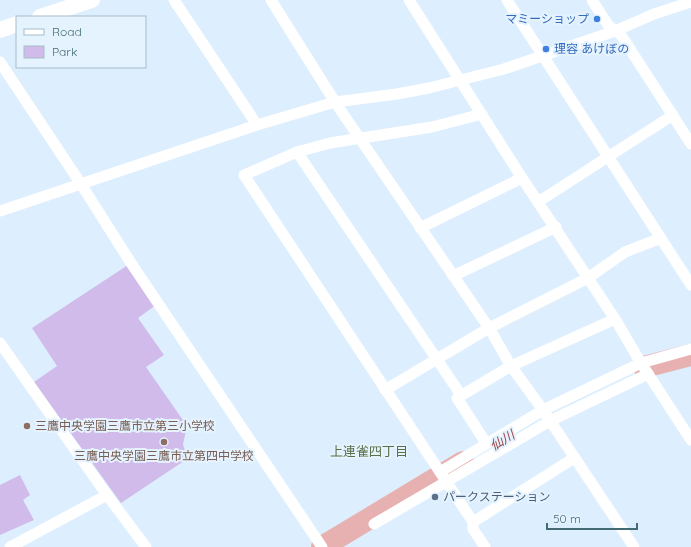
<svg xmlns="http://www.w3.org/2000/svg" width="691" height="547" font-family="Quicksand,'Noto Sans JP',sans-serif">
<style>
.green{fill:#d1bbeb}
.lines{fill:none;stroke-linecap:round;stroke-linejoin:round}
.river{stroke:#e8b1b1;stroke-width:22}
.minor{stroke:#fff;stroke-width:11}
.secondary{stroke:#fff;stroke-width:16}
.shop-dot{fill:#3f7fe0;stroke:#e5f3ff;stroke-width:1.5}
.education-dot{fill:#8d6e63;stroke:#e5f3ff;stroke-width:1.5}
.service-dot{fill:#5c6f8a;stroke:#e5f3ff;stroke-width:1.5}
.labels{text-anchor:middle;stroke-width:4;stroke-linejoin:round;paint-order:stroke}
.shop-label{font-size:12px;fill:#366cbe;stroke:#e5f3ff;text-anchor:end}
.education-label{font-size:12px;fill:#785e54;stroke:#e5f3ff;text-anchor:start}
.service-label{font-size:12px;fill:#4e5e75;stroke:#e5f3ff;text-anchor:start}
.water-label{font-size:13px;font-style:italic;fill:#9f4544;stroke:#e5f3ff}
.neighbourhood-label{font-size:13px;fill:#5b7048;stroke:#e5f3ff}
</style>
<rect width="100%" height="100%" fill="#ddeffe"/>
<g class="green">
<polygon points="128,265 156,305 138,318 164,355 146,367 187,426 183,444 187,459 121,503 34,382 57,366 32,328"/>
<polygon points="20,475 30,495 23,500 34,520 0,535 0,485"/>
</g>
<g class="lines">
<g class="river">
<polyline points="644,367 691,355"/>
<polyline points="322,547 463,462"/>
</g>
<g class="minor">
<polyline points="174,0 257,125"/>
<polyline points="271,0 335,102 489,328 511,366 543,410 634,547"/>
<polyline points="409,0 522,178 615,319 641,363 691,440"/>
<polyline points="507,0 691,285"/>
<polyline points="592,0 608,25 621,35 691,144"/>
<polyline points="0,62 81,184 131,263 322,547"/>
<polyline points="482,114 432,127 330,143 297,152 244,175 473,522 473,529 485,547"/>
<polyline points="297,152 461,395"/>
<polyline points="538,202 673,115"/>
<polyline points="0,211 257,125 335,102 397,94 429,88 504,69 615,31 654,14 691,2"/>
<polyline points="420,228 522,178"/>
<polyline points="453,276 556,227"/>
<polyline points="0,343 107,495 146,547"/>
<polyline points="385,390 489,328 588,278 625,252 661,238"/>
<polyline points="486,443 457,398 511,366 615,319"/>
<polyline points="440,472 543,410 641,363 691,349"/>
<polyline points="473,522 574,458"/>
<polyline points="374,524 550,421 648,374"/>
<polyline points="10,547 107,495"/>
</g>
<g class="secondary">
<polyline points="40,17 92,0"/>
<polyline points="0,30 17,24"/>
</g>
</g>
<g class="shop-dot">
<circle cx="597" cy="19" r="4"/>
<circle cx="546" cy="49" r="4"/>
</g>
<g class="education-dot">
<circle cx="27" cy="426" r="4"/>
<circle cx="164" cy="442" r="4"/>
</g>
<circle class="service-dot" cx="435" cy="497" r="4"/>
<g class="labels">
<g class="shop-label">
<text x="589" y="23">マミーショップ</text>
<text x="554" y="53" text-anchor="start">理容 あけぼの</text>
</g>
<g class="education-label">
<text x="35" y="430">三鷹中央学園三鷹市立第三小学校</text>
<text x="164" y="460" text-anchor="middle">三鷹中央学園三鷹市立第四中学校</text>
</g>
<g class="service-label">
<text x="443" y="501">パークステーション</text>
</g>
<g class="water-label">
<text transform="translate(502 440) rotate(-31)" y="5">仙川</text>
</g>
<g class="neighbourhood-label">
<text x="369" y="456">上連雀四丁目</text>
</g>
</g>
<rect x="16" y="16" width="130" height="52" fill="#e5f3ff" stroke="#a5bdc7"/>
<rect x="24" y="29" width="20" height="6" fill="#ffffff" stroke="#a5bdc7"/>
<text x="52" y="36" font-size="12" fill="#446b74">Road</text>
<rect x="24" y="46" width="20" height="12" fill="#d1bbeb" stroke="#a5bdc7"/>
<text x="52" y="56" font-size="12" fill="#446b74">Park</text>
<path d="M547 523v6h90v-6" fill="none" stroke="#446b74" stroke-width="2"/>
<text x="553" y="523" font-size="12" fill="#446b74" stroke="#e5f3ff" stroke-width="3" paint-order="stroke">50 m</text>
</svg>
